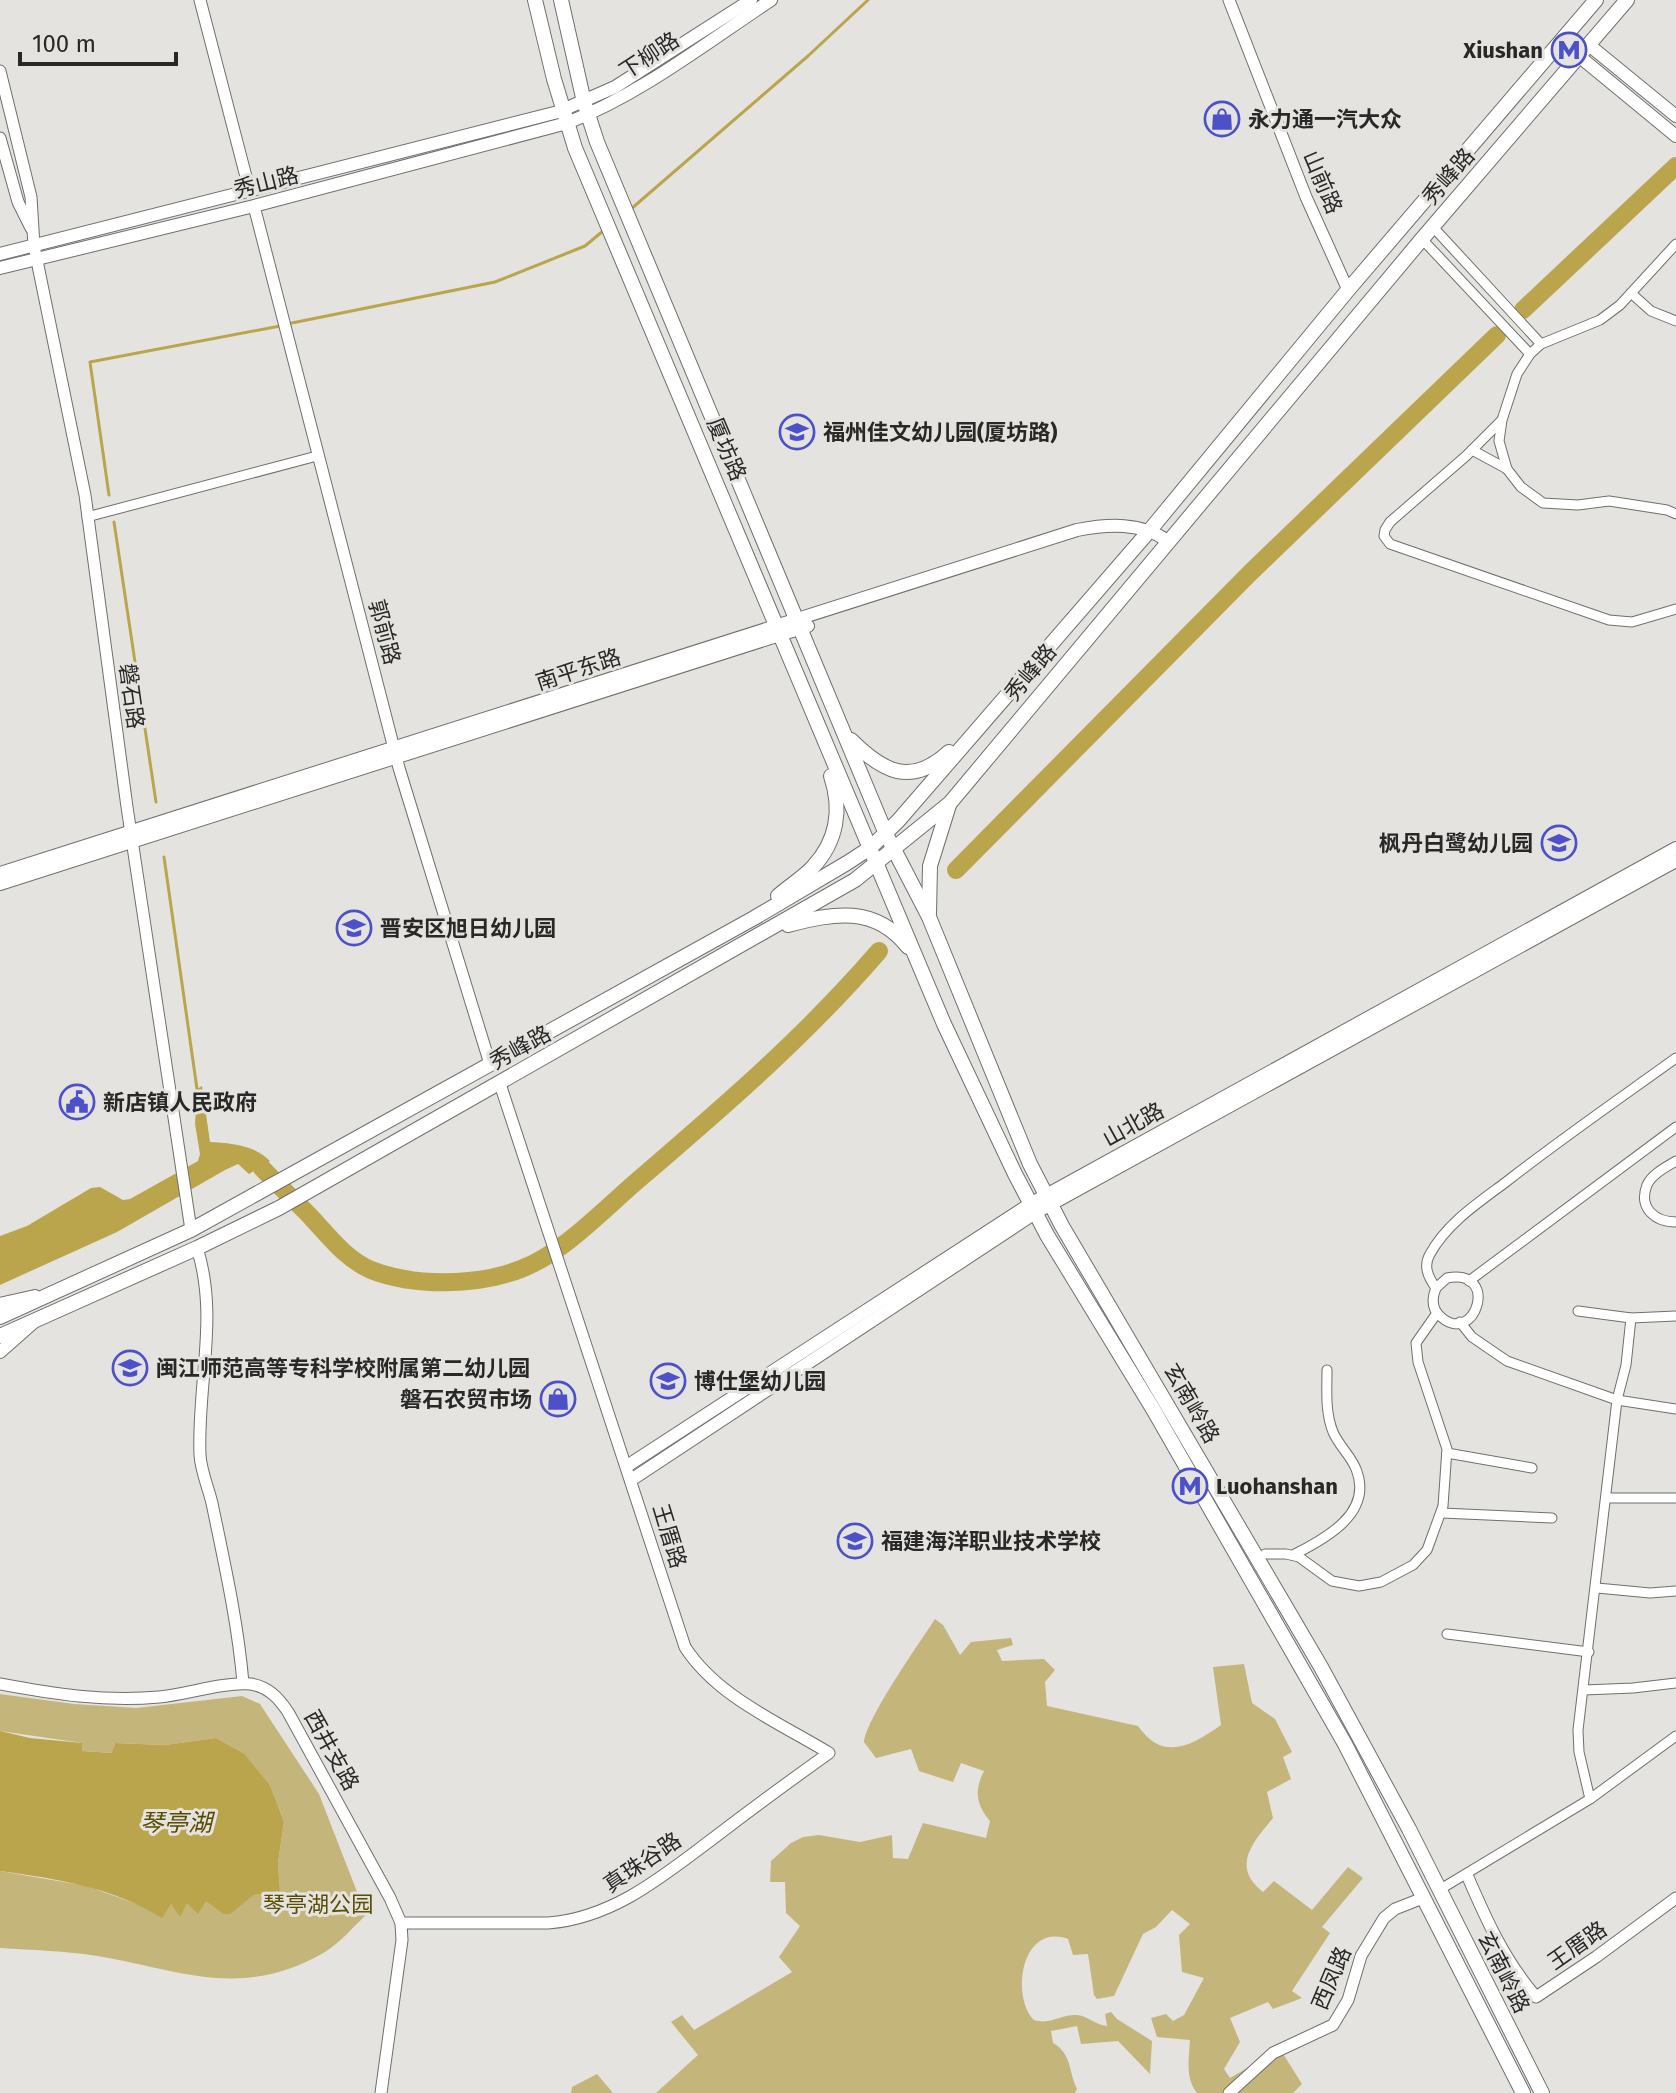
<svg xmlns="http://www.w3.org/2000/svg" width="1676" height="2093" font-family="'Fira Sans','Noto Sans SC',sans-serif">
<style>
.green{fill:#c4b57b}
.water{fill:#bba54c}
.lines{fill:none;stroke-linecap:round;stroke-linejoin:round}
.stream{stroke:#bba54c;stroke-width:3}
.river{stroke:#bba54c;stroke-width:18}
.minor-casing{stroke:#6f6f6c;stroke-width:11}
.tertiary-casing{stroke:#6f6f6c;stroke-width:13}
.secondary-casing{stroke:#6f6f6c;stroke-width:14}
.primary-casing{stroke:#6f6f6c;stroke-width:16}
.minor{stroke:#fff;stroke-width:9}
.tertiary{stroke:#fff;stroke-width:11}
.secondary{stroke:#fff;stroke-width:12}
.primary{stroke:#fff;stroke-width:14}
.labels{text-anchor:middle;stroke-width:6;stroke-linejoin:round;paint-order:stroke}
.poi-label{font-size:22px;font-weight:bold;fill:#282827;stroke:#e4e3e0;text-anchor:start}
.street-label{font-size:22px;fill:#282827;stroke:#e4e3e0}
.park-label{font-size:22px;fill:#5a4c01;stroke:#e4e3e0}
.water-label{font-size:24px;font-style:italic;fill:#594a00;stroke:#e4e3e0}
</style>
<rect width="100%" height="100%" fill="#e4e3e0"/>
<g class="green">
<path d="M935 1619 943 1625 960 1655 971 1642 1011 1638 1013 1645 997 1650 1002 1661 1044 1659 1055 1670 1045 1682 1047 1706 1138 1726C1163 1762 1191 1746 1221 1725L1213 1667 1244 1664 1252 1703 1275 1719 1292 1752 1283 1757 1291 1779 1267 1792 1273 1818C1252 1843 1231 1867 1263 1892L1274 1881 1312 1910 1348 1867 1363 1878 1322 1927 1330 1933 1292 1991 1302 1998 1273 2009 1268 2002 1230 2018 1240 2042 1224 2069 1230 2078 1280 2049 1302 2084 1293 2093H1197C1185 2078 1189 2059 1190 2040L1157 2037 1151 2018 1166 2014 1173 2021 1184 2015 1204 1978 1182 1972 1179 1935 1190 1924 1172 1910 1156 1927 1143 1934 1114 1996 1097 1999 1094 1995 1088 1954 1073 1955 1068 1939C1020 1922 1011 1999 1034 2020 1051 2025 1059 2015 1075 2015 1085 2014 1096 2025 1107 2026L1105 2014 1111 2012 1117 2019 1152 2041 1150 2074 1118 2041 1081 2044 1077 2026 1051 2031 1053 2043C1072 2054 1068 2070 1077 2089L1075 2093H656L698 2055 671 2022 682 2015 694 2030 792 1972 779 1957 800 1926 786 1913 785 1882H770L771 1861 791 1843 803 1837 819 1835 860 1842 892 1835 893 1858 908 1859 923 1823 986 1838 990 1821C976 1804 974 1791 984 1771L961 1763 953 1782 919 1771 911 1749 876 1758 864 1742C867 1717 919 1644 935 1619Z"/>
<path d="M0 1694 74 1704 136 1708 242 1696 260 1704 319 1794 366 1915C353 1927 340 1943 325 1952 243 2000 183 1971 98 1956 66 1951 33 1950 0 1948V1871L87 1886 142 1906 171 1904 180 1916 187 1902 206 1900 223 1914H231L253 1894 280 1891 278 1863 284 1822 270 1785 245 1754 216 1738 165 1745 115 1743 113 1753 82 1751V1743L0 1731Z"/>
<polygon points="597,2074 613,2093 571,2093 572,2087"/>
</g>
<g class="water">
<path d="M202 1086 210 1142C230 1143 255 1145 270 1161L249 1174 238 1164 225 1170 117 1232 0 1285V1236L27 1226 91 1188 100 1187 123 1200 130 1199 198 1161 200 1154 195 1124 197 1089Z"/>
<path d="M0 1731 30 1738 82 1743V1751L112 1753 115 1743 165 1745 216 1738 245 1754 270 1785 284 1822 278 1863 280 1891 253 1895 231 1914H223L206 1901 198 1914 187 1903 180 1917 171 1904 162 1918C112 1887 57 1879 0 1871Z"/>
</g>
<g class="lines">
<g class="stream">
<polyline points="631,209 808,56 868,0"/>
<polyline points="287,324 495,282 585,246 603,231"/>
<polyline points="109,495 90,362 280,326"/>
<polyline points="114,522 156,802"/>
<polyline points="164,857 197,1089"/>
</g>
<g class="river">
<polyline points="1523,310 1676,166"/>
<polyline points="956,870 1250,573 1497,335"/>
<path d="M261 1167C276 1183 292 1198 308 1214 328 1235 344 1258 371 1270 415 1287 477 1286 521 1269 563 1253 603 1210 637 1181 723 1107 804 1038 879 951"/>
</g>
<g class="minor-casing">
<g id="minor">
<polyline points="1433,227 1541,344"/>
<polyline points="1422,239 1530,354"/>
<polyline points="1676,244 1620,305 1600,320 1541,344 1530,354 1517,374 1502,420 1499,441 1507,469 1521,487 1543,503 1578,505 1609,501 1667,510 1676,514"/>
<polyline points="1631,293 1651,311 1676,321"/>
<polyline points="1501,421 1466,456 1390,522 1385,530 1384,536 1390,544 1609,620 1632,622 1676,609"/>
<polyline points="1472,450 1507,469"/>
<polyline points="87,517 317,456"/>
<path d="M1676 1161C1666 1167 1652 1174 1647 1185 1638 1208 1655 1222 1676 1222"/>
<polyline points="1469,1281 1676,1127"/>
<path d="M1436 1288 1447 1278C1501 1268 1475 1347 1441 1317 1431 1309 1432 1298 1436 1288 1428 1277 1423 1266 1430 1254 1447 1223 1478 1203 1506 1182 1561 1139 1619 1099 1676 1058"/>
<polyline points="1578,1311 1631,1318 1676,1316"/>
<polyline points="1460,1322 1472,1337 1507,1361 1617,1400 1676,1409"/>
<polyline points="1447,1453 1532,1468"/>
<polyline points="1607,1498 1676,1498"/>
<polyline points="1442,1513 1552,1518"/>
<polyline points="1265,1554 1286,1554 1299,1557 1332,1581 1359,1586 1381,1582 1413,1565 1427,1550 1443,1506 1447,1449 1418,1362 1416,1343 1437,1313"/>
<path d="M1293 1555C1325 1539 1374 1513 1356 1469 1351 1456 1339 1446 1333 1432 1325 1412 1327 1391 1327 1370"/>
<polyline points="1597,1588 1650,1593 1676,1591"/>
<polyline points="1447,1634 1589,1652"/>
<polyline points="1584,1690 1633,1688 1676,1683"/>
<polyline points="1590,1799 1579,1752 1578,1730 1617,1400 1626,1365 1631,1318"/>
<polyline points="1439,1890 1590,1799 1676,1736"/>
</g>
</g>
<g class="tertiary-casing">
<g id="tertiary">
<polyline points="200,0 250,192"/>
<polyline points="1229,0 1306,197 1348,290"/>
<polyline points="0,71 31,197 34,246 85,495 127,807 191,1230"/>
<polyline points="0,138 18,202 31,228"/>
<polyline points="254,206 399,768 490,1064"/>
<path d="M197 1248C219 1316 197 1385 200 1455 201 1473 210 1491 213 1508 225 1566 238 1624 243 1683"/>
<path d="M0 1684C53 1694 105 1702 159 1697 189 1694 221 1682 251 1684 268 1687 278 1697 288 1712L390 1898 401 1923 402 1940 381 2093"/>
<path d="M1467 1875C1486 1919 1504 1960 1536 1997L1596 1957 1676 1898"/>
<path d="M401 1923H548C614 1918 664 1875 715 1837 753 1808 791 1780 829 1753 780 1723 717 1697 685 1647L500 1084"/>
<polyline points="1229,2093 1273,2053 1333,2025 1348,2000 1361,1956 1384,1918 1395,1909 1423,1898"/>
</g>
</g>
<g class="secondary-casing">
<g id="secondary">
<polyline points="1589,45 1676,116"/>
<polyline points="1580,57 1676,136"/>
<polyline points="0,254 558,112 615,87 751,0"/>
<path d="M0 268 254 206 567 123C641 94 706 43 771 0"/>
<path d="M0 873 1077 530C1108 524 1141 522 1168 541"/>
<polyline points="0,884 808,626"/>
<polyline points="0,1304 35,1296"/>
<polyline points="0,1352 34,1322"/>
<polyline points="627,1466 1030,1204 1676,848"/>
<polyline points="631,1480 1035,1213 1676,861"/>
</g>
</g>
<g class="primary-casing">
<g id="primary">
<polyline points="535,0 554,79 575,148 944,1024 1015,1174 1047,1235 1153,1409 1345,1744 1523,2093"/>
<polyline points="561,0 584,102 597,142 886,834 929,917 1030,1164 1062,1226 1321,1667 1409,1829 1542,2093"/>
<path d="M851 740C883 772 911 787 949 752"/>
<path d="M778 896C789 886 803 878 813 867 837 841 842 809 831 776"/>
<polyline points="929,913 930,866 949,805"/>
<path d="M788 925C834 913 875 905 908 947"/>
<polyline points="0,1317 191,1230 292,1174 754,918 847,863 870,848 898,821 1150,530 1348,290 1596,0"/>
<polyline points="0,1336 197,1248 279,1208 855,880 950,803 1422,239 1627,0"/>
</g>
</g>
<use href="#minor" class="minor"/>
<use href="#tertiary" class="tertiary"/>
<use href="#secondary" class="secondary"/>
<use href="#primary" class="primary"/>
</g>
<defs>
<g id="metro-ring" transform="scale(1.8)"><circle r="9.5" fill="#e4e3e0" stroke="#4c51c7" stroke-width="1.5"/><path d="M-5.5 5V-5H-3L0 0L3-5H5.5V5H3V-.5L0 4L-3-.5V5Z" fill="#4c51c7"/></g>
<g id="shop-ring" transform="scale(1.8)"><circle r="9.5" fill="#e4e3e0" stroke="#4c51c7" stroke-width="1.5"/><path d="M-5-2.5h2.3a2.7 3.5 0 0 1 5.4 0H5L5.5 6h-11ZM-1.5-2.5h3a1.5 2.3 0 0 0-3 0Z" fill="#4c51c7"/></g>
<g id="school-ring" transform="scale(1.8)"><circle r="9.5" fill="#e4e3e0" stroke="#4c51c7" stroke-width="1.5"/><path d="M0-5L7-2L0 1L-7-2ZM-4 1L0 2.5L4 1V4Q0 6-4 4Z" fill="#4c51c7"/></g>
<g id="civic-ring" transform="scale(1.8)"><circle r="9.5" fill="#e4e3e0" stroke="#4c51c7" stroke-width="1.5"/><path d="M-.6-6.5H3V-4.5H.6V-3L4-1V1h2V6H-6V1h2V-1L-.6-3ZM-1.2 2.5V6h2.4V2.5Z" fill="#4c51c7"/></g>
</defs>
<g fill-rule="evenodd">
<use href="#metro-ring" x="1569" y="50"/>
<use href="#shop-ring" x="1222" y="119"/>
<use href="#school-ring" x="797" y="432"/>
<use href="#school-ring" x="1559" y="843"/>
<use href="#school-ring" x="354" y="928"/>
<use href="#civic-ring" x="77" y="1102"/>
<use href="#school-ring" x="130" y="1368"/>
<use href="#school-ring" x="668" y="1381"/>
<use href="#shop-ring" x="558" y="1399"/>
<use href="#metro-ring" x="1190" y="1486"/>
<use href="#school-ring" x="855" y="1541"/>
</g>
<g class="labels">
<g class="poi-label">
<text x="1543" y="58" text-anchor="end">Xiushan</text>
<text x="1248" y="127">永力通一汽大众</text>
<text x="823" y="440">福州佳文幼儿园(厦坊路)</text>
<text x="1533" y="851" text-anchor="end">枫丹白鹭幼儿园</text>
<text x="380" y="936">晋安区旭日幼儿园</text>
<text x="103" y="1110">新店镇人民政府</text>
<text x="156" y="1376">闽江师范高等专科学校附属第二幼儿园</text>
<text x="694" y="1389">博仕堡幼儿园</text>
<text x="532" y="1407" text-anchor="end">磐石农贸市场</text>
<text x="1216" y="1494">Luohanshan</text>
<text x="881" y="1549">福建海洋职业技术学校</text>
</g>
<g class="street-label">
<text transform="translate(649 55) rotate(-33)" y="8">下柳路</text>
<text transform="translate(1448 176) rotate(-49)" y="8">秀峰路</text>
<text transform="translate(266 182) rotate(-14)" y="8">秀山路</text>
<text transform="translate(1323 182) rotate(67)" y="8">山前路</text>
<text transform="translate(727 449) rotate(67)" y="8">厦坊路</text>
<text transform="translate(385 632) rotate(75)" y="8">郭前路</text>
<text transform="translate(578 669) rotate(-18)" y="8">南平东路</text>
<text transform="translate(1030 672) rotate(-50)" y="8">秀峰路</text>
<text transform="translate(132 696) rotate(82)" y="8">磐石路</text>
<text transform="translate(520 1047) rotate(-29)" y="8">秀峰路</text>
<text transform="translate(1133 1124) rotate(-29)" y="8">山北路</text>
<text transform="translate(1192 1403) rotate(60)" y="8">玄南岭路</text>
<text transform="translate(670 1536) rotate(73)" y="8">王厝路</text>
<text transform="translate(332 1750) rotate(61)" y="8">西井支路</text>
<text transform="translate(642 1862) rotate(-34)" y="8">真珠谷路</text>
<text transform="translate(1577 1945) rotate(-35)" y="8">王厝路</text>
<text transform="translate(1504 1972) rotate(63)" y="8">玄南岭路</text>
<text transform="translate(1331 1978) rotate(-67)" y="8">西凤路</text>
</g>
<g class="park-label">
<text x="318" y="1912">琴亭湖公园</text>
</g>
<g class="water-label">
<text x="176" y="1831">琴亭湖</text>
</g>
</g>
<path d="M20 52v12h156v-12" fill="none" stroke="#282827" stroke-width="4"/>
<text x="32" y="52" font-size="24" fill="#282827" stroke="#e4e3e0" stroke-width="6" paint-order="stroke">100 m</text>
</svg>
